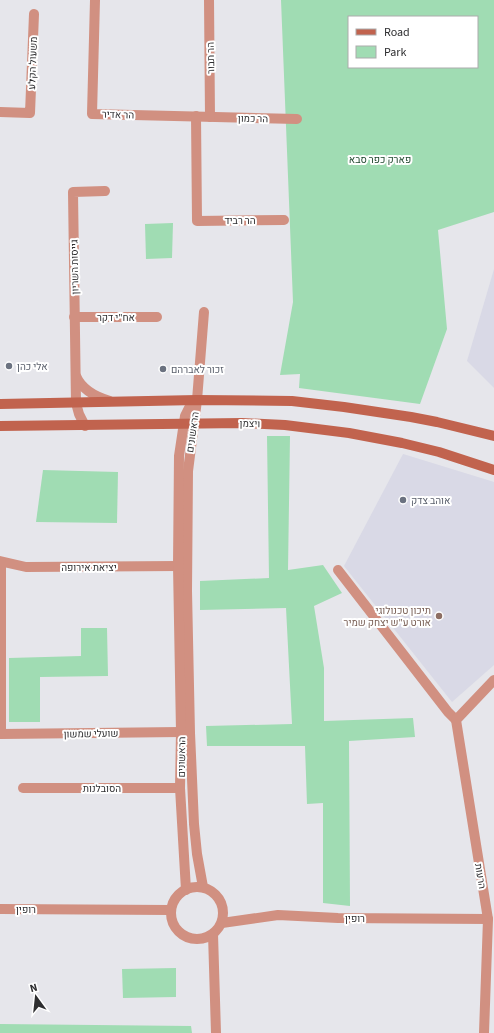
<svg xmlns="http://www.w3.org/2000/svg" width="494" height="1033" font-family="'Source Sans 3',Heebo,sans-serif">
<style>
.built{fill:#d9d9e6}
.green{fill:#a0dcb3;fill-rule:evenodd}
.lines{fill:none;stroke-linecap:round;stroke-linejoin:round}
.minor{stroke:#d19081;stroke-width:10}
.tertiary{stroke:#d19081;stroke-width:10}
.secondary{stroke:#c1634e;stroke-width:10}
.worship-dot{fill:#6b7280;stroke:#fff;stroke-width:1.5}
.education-dot{fill:#8d6e63;stroke:#fff;stroke-width:1.5}
.labels{text-anchor:middle;stroke-width:4;stroke-linejoin:round;paint-order:stroke}
.street-label{font-size:10px;fill:#2e2e30;stroke:#fff}
.park-label{font-size:10px;fill:#1f462d;stroke:#fff}
.worship-label{font-size:10px;fill:#5b616d;stroke:#fff;text-anchor:start}
.education-label{font-size:10px;fill:#785e54;stroke:#fff;text-anchor:end}
</style>
<rect width="100%" height="100%" fill="#e6e6eb"/>
<g class="built">
<polygon points="494,269 494,388 467,361"/>
<polygon points="403,454 494,482 494,665 452,702 344,566"/>
</g>
<g class="green">
<path d="M281 0H494V212L438 230 447 329 420 404 299 388 300 374 280 375 293 302ZM349 17H477V67H349Z"/>
<polygon points="173,223 172,258 146,259 145,224"/>
<polygon points="267,436 290,436 288,570 323,565 342,593 314,606 324,668 324,721 413,718 415,737 349,741 350,906 323,903 323,803 307,804 305,746 207,746 206,726 292,724 286,608 200,610 200,581 269,578"/>
<polygon points="43,470 118,472 117,523 36,522"/>
<polygon points="81,628 107,628 108,676 40,677 40,722 9,722 9,658 81,656"/>
<polygon points="176,968 176,997 123,998 122,969"/>
<polygon points="0,1024 191,1026 192,1033 0,1033"/>
</g>
<g class="lines">
<g class="minor">
<polyline points="95,0 92,114 297,119"/>
<polyline points="209,0 210,117"/>
<polyline points="0,112 30,113 34,14"/>
<polyline points="196,116 197,221 284,220"/>
<polyline points="74,317 157,317"/>
<path d="M76 376C82 390 96 397 110 401"/>
<polyline points="197,400 204,312"/>
<polyline points="85,426 79,414 76,403 73,192 105,191"/>
<polyline points="0,561 26,567 178,566"/>
<polyline points="1,562 1,734 181,732"/>
<polyline points="338,570 448,712 456,720"/>
<polyline points="23,788 180,788"/>
<polyline points="222,923 278,915 338,918 488,919"/>
<polyline points="484,1033 488,919 456,720 494,680"/>
</g>
<g class="tertiary">
<polyline points="197,400 188,471 187,591 190,733 194,824 197,854 203,887"/>
<circle cx="197" cy="913" r="26"/>
<polyline points="186,890 180,788 181,732 178,566 179,456 185,416 189,408 197,400"/>
<polyline points="0,909 171,910"/>
<polyline points="213,934 216,1033"/>
</g>
<g class="secondary">
<polyline points="0,404 197,400 292,401 344,407 411,417 437,422 494,436"/>
<polyline points="0,426 242,423 285,425 349,433 402,443 439,452 494,470"/>
</g>
</g>
<g class="worship-dot">
<circle cx="9" cy="366" r="4"/>
<circle cx="163" cy="369" r="4"/>
<circle cx="403" cy="500" r="4"/>
</g>
<circle class="education-dot" cx="439" cy="616" r="4"/>
<g class="labels">
<g class="street-label">
<text transform="translate(210 58) rotate(-91)" y="4">הר תבור</text>
<text transform="translate(32 63) rotate(-88)" y="4">משעול הקלע</text>
<text transform="translate(118 114) rotate(2)" y="4">הר אדיר</text>
<text transform="translate(253 118) rotate(1)" y="4">הר כמון</text>
<text x="240" y="224">הר רביד</text>
<text transform="translate(74 267) rotate(-91)" y="4">גייסות השריון</text>
<text x="116" y="321">אח"י דקר</text>
<text transform="translate(250 423) rotate(1)" y="4">ויצמן</text>
<text transform="translate(192 432) rotate(-82)" y="4">הראשונים</text>
<text x="89" y="571">יציאת אירופה</text>
<text transform="translate(91 733) rotate(-1)" y="4">שועלי שמשון</text>
<text transform="translate(181 757) rotate(-89)" y="4">הראשונים</text>
<text x="102" y="792">הסובלנות</text>
<text transform="translate(481 876) rotate(81)" y="4">הרעות</text>
<text x="26" y="913">רופין</text>
<text x="355" y="922">רופין</text>
</g>
<g class="park-label">
<text x="380" y="163">פארק כפר סבא</text>
</g>
<g class="worship-label">
<text x="17" y="370">אלי כהן</text>
<text x="171" y="373">זכור לאברהם</text>
<text x="411" y="504">אוהב צדק</text>
</g>
<g class="education-label">
<text x="431" y="614">תיכון טכנולוגי<tspan x="431" dy="12">אורט ע"ש יצחק שמיר</tspan></text>
</g>
</g>
<rect x="348" y="16" width="130" height="52" fill="#ffffff" stroke="#ababac"/>
<rect x="356" y="29" width="20" height="6" fill="#c1634e" stroke="#ababac"/>
<text x="384" y="36" font-size="12" fill="#2e2e30">Road</text>
<rect x="356" y="46" width="20" height="12" fill="#a0dcb3" stroke="#ababac"/>
<text x="384" y="56" font-size="12" fill="#2e2e30">Park</text>
<g transform="translate(36 997) rotate(345)" stroke="#ffffff" stroke-width="3" paint-order="stroke">
<path d="M0-3L7 15L0 10L-7 15Z" fill="#2e2e30"/>
<text y="-6" font-size="11" font-weight="bold" text-anchor="middle" fill="#2e2e30">N</text>
</g>
</svg>
